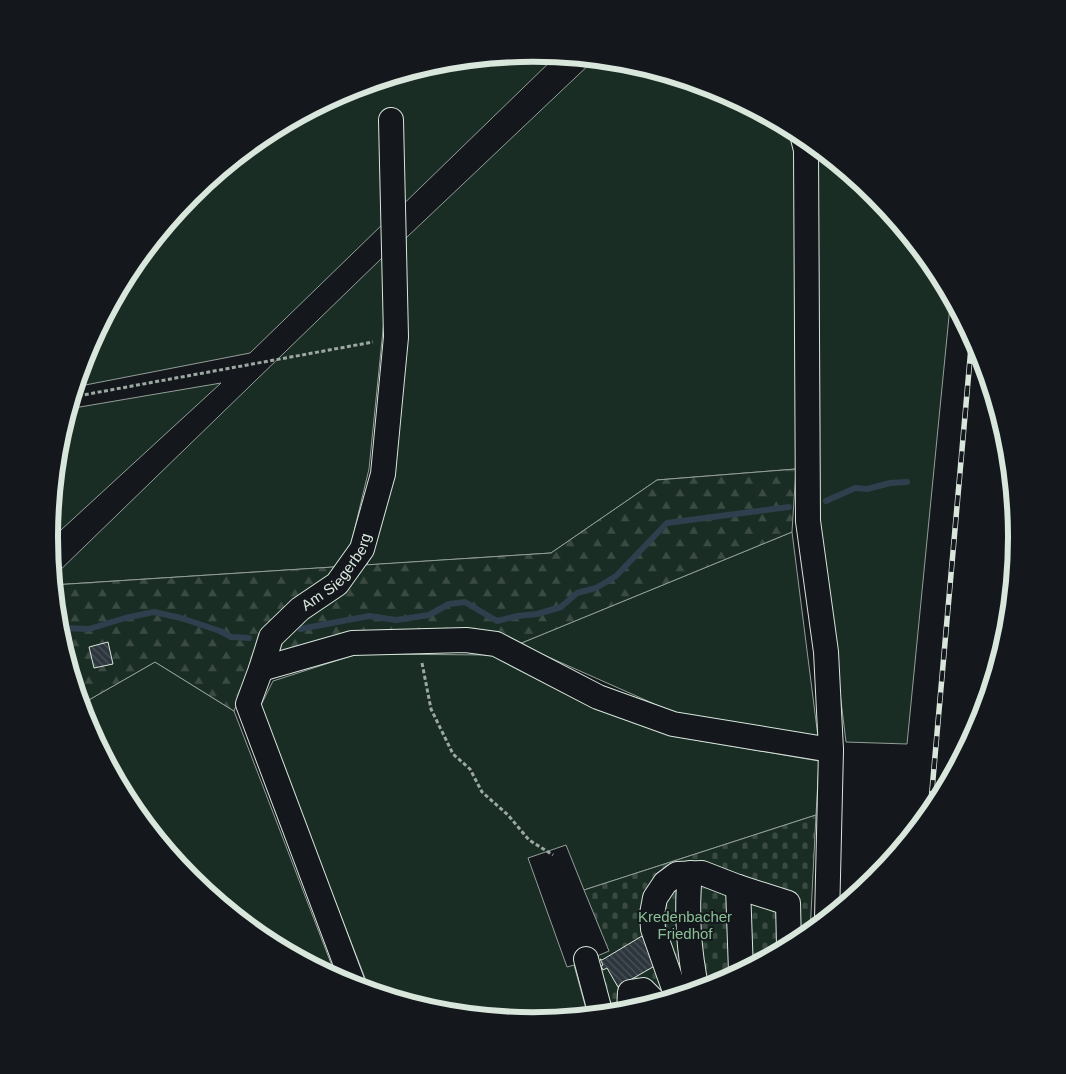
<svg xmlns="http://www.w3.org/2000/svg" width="1066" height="1074" font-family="Arial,sans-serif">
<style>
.grass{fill:#1a2d24;stroke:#939e99}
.forest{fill:url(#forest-firs);stroke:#939e99}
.cemetery{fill:url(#cemetery-stones);stroke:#939e99}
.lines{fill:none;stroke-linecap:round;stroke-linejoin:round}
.stream{stroke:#2f3f4d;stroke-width:6}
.building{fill:url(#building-back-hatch);stroke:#d8e6dc}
.minor-casing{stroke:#d8e6dc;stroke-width:26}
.path{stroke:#9da8a2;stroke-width:3;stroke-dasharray:4 2.5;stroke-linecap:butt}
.minor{stroke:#14181c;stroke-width:24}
.rail-casing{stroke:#d8e6dc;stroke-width:5.5}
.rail{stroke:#14181c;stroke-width:4;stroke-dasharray:11;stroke-linecap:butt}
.fence{stroke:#d8e6dc;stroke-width:1;stroke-dasharray:6 2.5;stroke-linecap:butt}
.labels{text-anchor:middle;stroke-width:4;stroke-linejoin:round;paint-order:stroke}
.street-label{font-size:15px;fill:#d8e6dc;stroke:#14181c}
.park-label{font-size:15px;fill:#8ac095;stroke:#14181c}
.rim{fill:none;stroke:#d8e6dc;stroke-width:6}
</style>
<defs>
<pattern id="forest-firs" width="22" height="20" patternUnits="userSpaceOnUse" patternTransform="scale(1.25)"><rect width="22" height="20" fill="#1a2d24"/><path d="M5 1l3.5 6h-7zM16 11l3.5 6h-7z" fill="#3b4b43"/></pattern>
<pattern id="cemetery-stones" width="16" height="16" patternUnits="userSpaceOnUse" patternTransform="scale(1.25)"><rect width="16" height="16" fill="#1a2d24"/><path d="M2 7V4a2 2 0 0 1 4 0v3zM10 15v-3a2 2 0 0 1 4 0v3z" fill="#3b4b43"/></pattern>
<pattern id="building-back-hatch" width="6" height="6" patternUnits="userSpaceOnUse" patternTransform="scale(1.25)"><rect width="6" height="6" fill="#2c363c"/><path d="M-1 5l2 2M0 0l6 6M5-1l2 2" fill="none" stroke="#4a5358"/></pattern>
</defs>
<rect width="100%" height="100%" fill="#14181c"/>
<g class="grass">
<polygon points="533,53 557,55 250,353 75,387 86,351 131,268 191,194 264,134 348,90 439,62"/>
<polygon points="595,59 628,62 719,90 787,127 796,150 796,469 657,480 551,553 367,565 395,476 406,238"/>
<polygon points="817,147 876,195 936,268 951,296 907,744 846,742 819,521"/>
<polygon points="383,257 384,320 369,469 351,544 334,567 53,585 53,577"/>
<polygon points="221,383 49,541 58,442 68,409"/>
<polygon points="792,532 818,737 677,714 519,644"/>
<polygon points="357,654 494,655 672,736 819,761 816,815 584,890 566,845 528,858 567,967 574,965 588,1016 533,1021 438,1012 370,991 260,707 273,681"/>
<polygon points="155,662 234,711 337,979 264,939 190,879 171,855 105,759 86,722 80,705"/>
</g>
<g class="forest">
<polygon points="796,469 792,532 519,644 467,628 257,655 234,711 155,662 80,705 58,631 53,585 551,553 657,480"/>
<polygon points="105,759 171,855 130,806"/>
</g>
<polygon class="cemetery" points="816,815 810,933 802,940 718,984 627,1012 613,1013 597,956 609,951 584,890"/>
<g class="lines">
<g class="stream">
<polyline points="826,501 855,488 867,489 890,483 907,482"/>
<polyline points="62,628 89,629 125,618 154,612 181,618 220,631 231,637 249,638"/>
<polyline points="300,629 369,616 396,620 429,615 449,604 465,602 497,621 517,616 537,614 561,607 577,593 596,588 616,576 667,523 789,507"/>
</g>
</g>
<g class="building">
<polygon points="108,642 113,664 94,668 89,647"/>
<polygon points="642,936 658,964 618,987 607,968 603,970 601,966 603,965 600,959 602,960"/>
</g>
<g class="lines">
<g class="minor-casing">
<g id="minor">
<polyline points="802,134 806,150 808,521 826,652 831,750 827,919"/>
<polyline points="261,669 352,643 466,640 496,644 598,697 673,724 831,750"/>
<path d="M690 873C686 912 689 953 697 991"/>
<polyline points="738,887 741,972"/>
<polyline points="586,959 601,1015"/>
<path id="s1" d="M354 986 248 704 261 669 271 637 300 609 337 584 362 549 383 474 396 337 391 120"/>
<polyline points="677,997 653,929 652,914 655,898 665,883 677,874 702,873 738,887 788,903 789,946"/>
<polyline points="629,1011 630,992 643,990 656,1003"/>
</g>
</g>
<g class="path">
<polyline points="72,397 373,342"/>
<polyline points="422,663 431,709 453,754 470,769 482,792 508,815 529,840 553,855"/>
</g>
<use href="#minor" class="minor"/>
<g class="rail-casing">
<polyline id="rail" points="930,813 972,336"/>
</g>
<use href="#rail" class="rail"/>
<polyline class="fence" points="998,408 996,428 1004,428"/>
</g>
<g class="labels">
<g class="street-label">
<text dy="5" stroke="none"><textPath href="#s1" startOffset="466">Am Siegerberg</textPath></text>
</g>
<g class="park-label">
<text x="685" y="922">Kredenbacher<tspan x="685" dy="17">Friedhof</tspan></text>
</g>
</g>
<path d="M0 0H1066V1074H0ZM58 537a475 475 0 1 1 950 0a475 475 0 1 1-950 0Z" fill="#14181c" fill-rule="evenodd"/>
<path class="rim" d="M58 537a475 475 0 1 1 950 0a475 475 0 1 1-950 0Z"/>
</svg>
